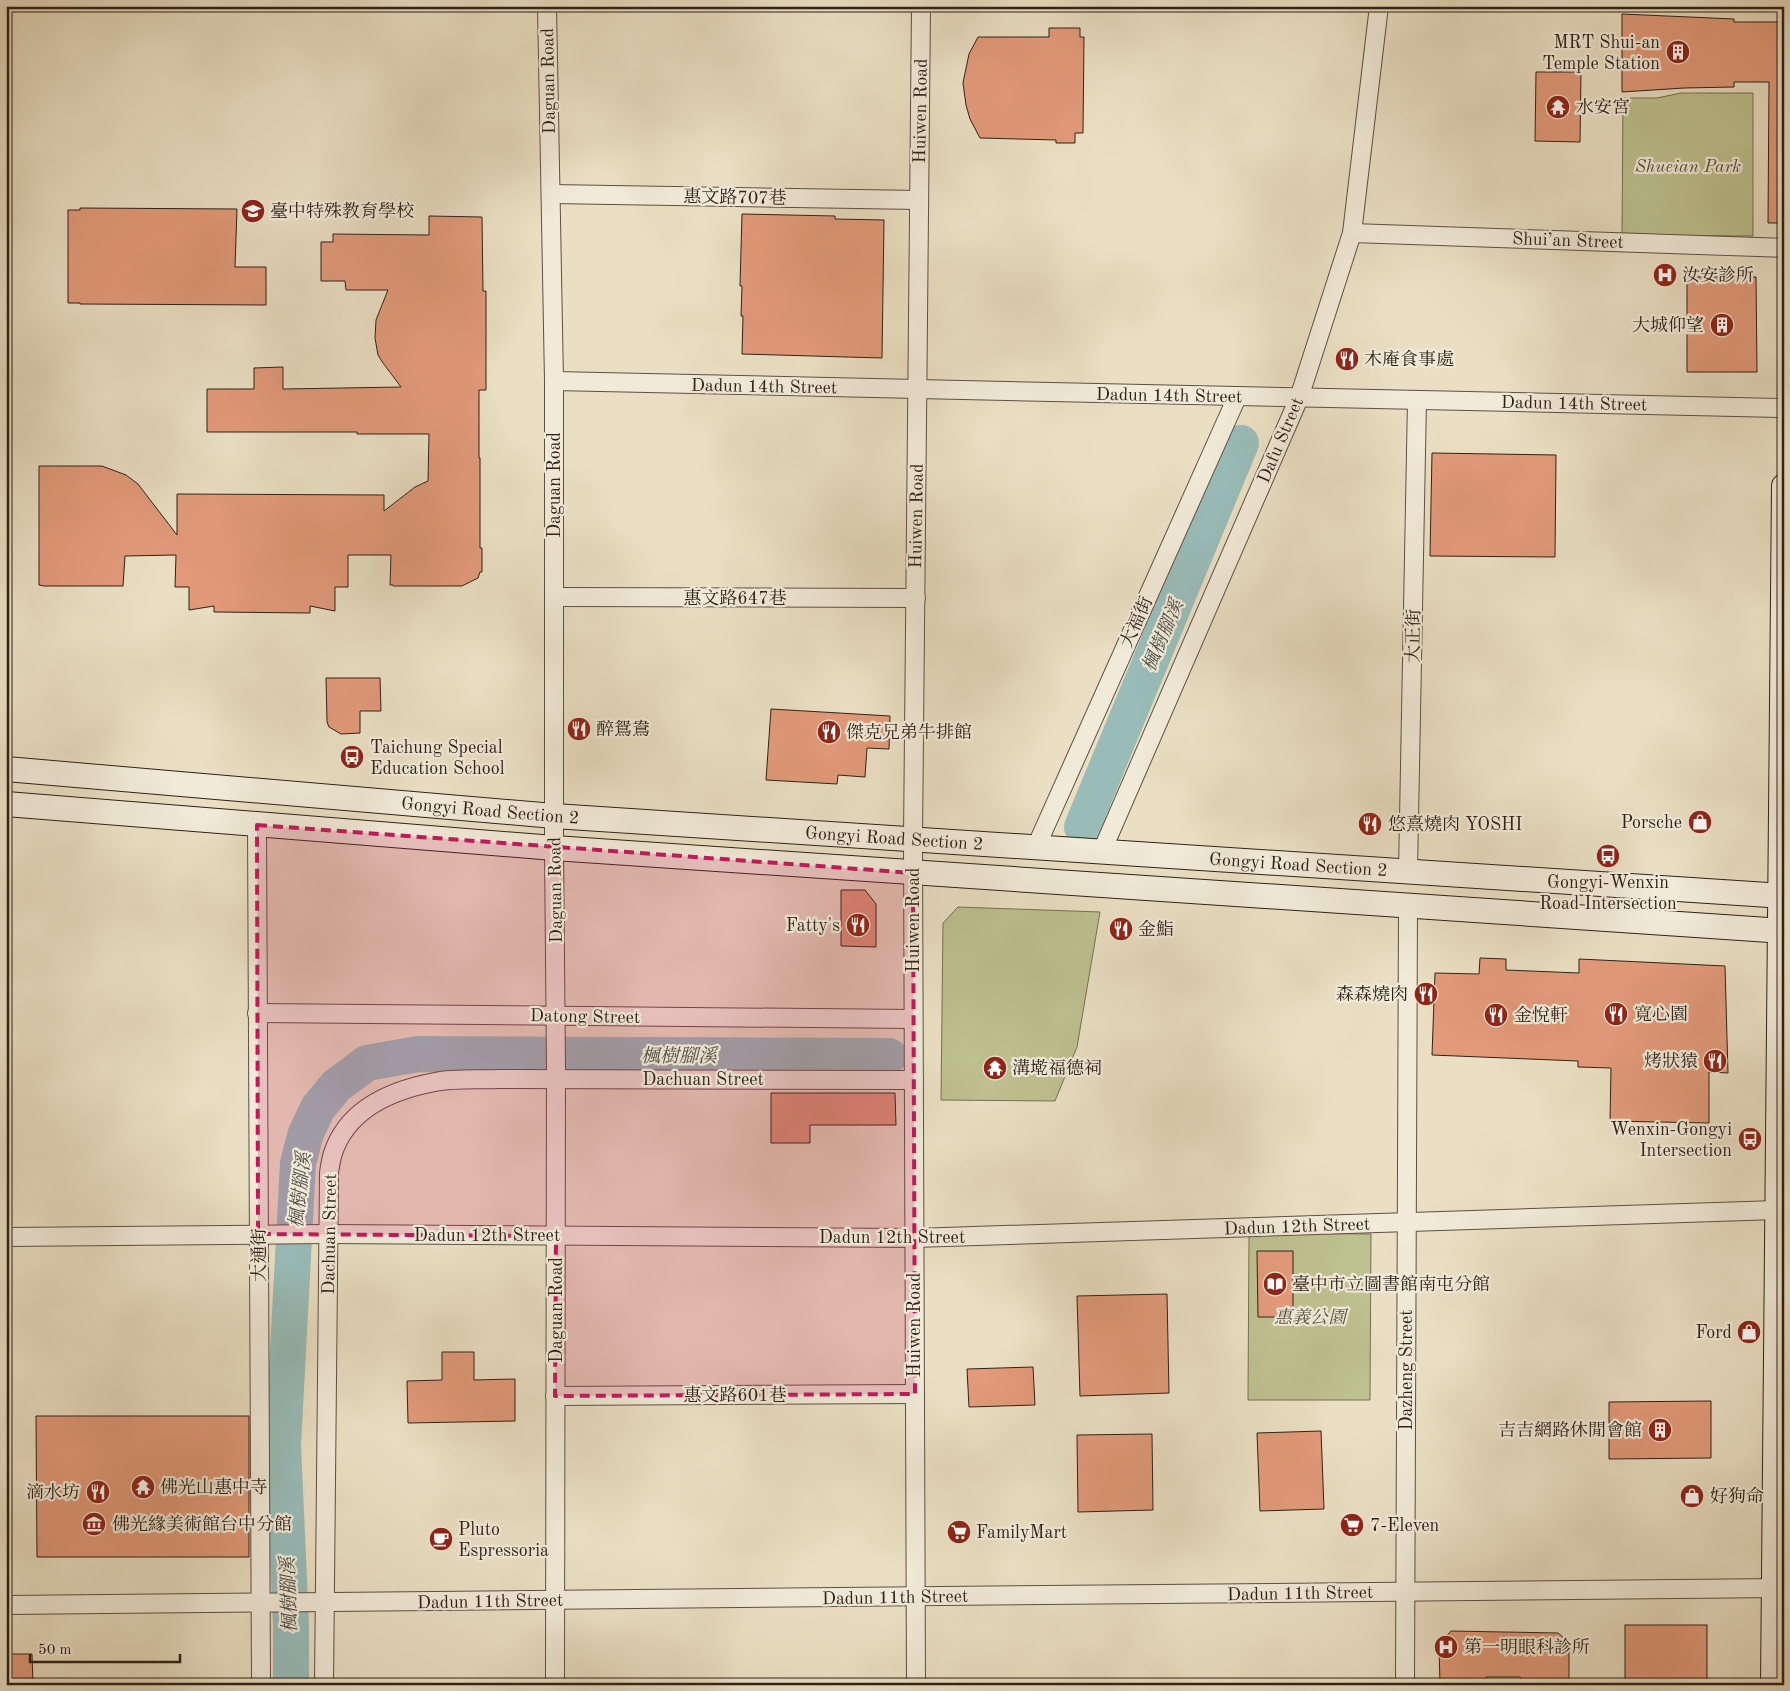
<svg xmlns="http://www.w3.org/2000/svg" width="1790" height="1691" font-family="'Old Standard TT','Noto Serif TC',serif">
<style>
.green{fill:#bdc08f;stroke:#767054}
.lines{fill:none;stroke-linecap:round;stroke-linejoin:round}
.river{stroke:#99bcb9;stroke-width:36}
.building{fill:#e29a7a;stroke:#2e2118}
.street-casing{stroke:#5d5043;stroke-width:20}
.secondary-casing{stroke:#2e2118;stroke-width:26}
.street{stroke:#f1ead8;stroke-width:18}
.secondary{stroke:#f1ead8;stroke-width:24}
.marked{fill:#c2185b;fill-opacity:0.2;stroke:#c2185b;stroke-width:4;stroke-dasharray:10 6;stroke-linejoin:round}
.labels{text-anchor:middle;stroke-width:4.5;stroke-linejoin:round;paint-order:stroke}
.poi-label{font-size:18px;fill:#2e2118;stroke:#f1ead8;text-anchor:start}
.street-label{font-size:18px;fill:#2e2118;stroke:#f1ead8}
.park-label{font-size:18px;font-style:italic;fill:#59513c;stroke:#f1ead8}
.water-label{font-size:19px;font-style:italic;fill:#4e5048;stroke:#f1ead8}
</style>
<rect width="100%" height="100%" fill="#eadfc3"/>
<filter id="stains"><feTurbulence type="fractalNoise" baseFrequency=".004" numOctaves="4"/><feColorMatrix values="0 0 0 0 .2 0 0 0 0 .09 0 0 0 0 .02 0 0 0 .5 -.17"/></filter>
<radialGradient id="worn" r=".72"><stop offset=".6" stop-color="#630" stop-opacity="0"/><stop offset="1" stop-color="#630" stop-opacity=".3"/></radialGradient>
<g class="green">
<polygon points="1681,93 1753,93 1753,236 1622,235 1623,98 1657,98"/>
<polygon points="958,907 1100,912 1077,1047 1055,1101 941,1100 943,923"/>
<polygon points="1249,1233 1371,1234 1370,1400 1248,1400"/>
</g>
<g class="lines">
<g class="river">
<polyline points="1082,827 1241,443"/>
<polyline points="291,1685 291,1624 283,1445 298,1163 306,1133 318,1108 336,1086 367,1063 418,1054 889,1056"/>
</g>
</g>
<g class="building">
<polygon points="1622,14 1734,19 1734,22 1784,22 1784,223 1768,223 1769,82 1734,82 1734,87 1684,88 1622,92"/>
<polygon points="1049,28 1080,28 1080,37 1084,37 1083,133 1075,133 1075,143 1056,143 1056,140 980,138 970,119 966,105 963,83 969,54 978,37 1049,37"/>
<polygon points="1536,72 1581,72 1580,142 1535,141"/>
<polygon points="80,208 237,209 235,267 266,267 266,305 80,304 80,303 68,303 68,210 80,210"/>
<polygon points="742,214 835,216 835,219 884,220 882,358 742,354 743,316 741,316 742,286 740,286"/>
<polygon points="429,216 482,217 483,291 486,291 486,390 479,390 479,458 480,458 480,548 482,548 482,572 480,572 478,578 462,586 393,586 393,585 390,585 391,555 348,555 348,587 335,587 335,611 310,606 310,613 214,612 214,606 189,610 189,587 175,587 176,555 125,556 123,586 44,586 39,585 39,466 102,466 126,475 138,484 177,535 177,494 384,495 384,511 415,487 428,481 429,434 357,434 357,432 207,432 207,389 254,389 254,368 283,367 283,389 401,387 383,363 378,355 375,338 376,320 388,290 346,290 345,281 321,281 321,242 333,242 333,234 429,235"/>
<polygon points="1687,277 1756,277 1757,372 1687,372"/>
<polygon points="1432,453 1556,455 1555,557 1430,556"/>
<polygon points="326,678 380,678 381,711 360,711 360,733 341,734 329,727 327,722"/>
<polygon points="771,709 890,716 889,749 867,748 865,777 838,775 837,784 766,780"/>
<polygon points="841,890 865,890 876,904 876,947 841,946"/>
<polygon points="1480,958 1506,959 1506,970 1579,973 1579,959 1725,966 1728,1073 1709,1072 1709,1123 1610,1121 1611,1068 1578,1067 1578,1061 1432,1055 1435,973 1479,974"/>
<polygon points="771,1093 895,1093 896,1125 810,1125 810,1143 771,1143"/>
<polygon points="1257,1251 1293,1251 1293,1317 1258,1317"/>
<polygon points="1167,1294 1169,1393 1080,1396 1077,1296"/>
<polygon points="442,1352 474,1352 474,1380 515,1379 515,1421 408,1423 407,1381 442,1380"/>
<polygon points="1033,1367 1035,1405 969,1407 967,1369"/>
<polygon points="1711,1401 1711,1458 1609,1459 1609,1402"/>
<polygon points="36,1416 249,1416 249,1557 37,1557"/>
<polygon points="1321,1431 1324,1509 1260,1511 1257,1433"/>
<polygon points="1152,1434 1153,1510 1078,1512 1077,1435"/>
<rect x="1625" y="1625" width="82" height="60"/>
<polygon points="1451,1631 1558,1633 1569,1642 1569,1685 1523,1685 1520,1677 1486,1677 1486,1685 1440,1685 1439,1645"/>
<polygon points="6,1654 32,1654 33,1685 6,1685"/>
</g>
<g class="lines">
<g class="street-casing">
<g id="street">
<polyline points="547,6 554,381 554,848 556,1067 555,1685"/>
<polyline points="551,194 919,200"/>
<polyline points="1352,233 1784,248"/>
<polyline points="554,381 1784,408"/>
<polyline points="554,597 916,598"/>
<polyline points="257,825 261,1685"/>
<polyline points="1036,847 1237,397"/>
<polyline points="1102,851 1299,398 1352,233 1379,6"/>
<polyline points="1408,871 1417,400"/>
<polyline points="257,1013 913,1019"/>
<polyline points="6,1237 328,1234 914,1238 1777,1210"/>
<polyline points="555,1396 915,1394"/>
<polyline points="6,1605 1784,1588"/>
<path d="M324 1685 329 1173C330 1166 331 1159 333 1153 348 1108 392 1090 435 1082 455 1078 477 1080 497 1079L914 1080"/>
<polyline points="916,1685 913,839 921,6"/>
<polyline points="1405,1685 1408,906"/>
</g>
</g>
<g class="secondary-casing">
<g id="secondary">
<path id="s1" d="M6 769 554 816 1784 896"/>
<polyline points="6,804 554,848 1784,931"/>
<polyline points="1773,1685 1784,486"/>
</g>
</g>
<use href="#street" class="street"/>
<use href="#secondary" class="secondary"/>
</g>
<path class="marked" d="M257 825 913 873 915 1394 555 1396 556 1236 258 1234Z"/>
<defs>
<g id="building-disc" transform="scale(1.25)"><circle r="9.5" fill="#8f2418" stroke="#f1ead8"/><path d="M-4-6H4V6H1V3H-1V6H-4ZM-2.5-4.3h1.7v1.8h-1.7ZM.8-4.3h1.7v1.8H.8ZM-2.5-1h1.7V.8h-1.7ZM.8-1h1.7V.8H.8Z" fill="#fff"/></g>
<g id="temple-disc" transform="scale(1.25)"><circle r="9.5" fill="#8f2418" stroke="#f1ead8"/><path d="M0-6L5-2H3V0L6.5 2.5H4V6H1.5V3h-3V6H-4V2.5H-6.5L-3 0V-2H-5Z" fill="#fff"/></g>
<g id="school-disc" transform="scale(1.25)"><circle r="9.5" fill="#8f2418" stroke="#f1ead8"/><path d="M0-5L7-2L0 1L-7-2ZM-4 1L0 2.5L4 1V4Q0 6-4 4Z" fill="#fff"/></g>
<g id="hospital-disc" transform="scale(1.25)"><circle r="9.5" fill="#8f2418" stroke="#f1ead8"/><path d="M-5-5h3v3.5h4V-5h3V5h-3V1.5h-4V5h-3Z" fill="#fff"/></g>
<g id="restaurant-disc" transform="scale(1.25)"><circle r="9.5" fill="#8f2418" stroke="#f1ead8"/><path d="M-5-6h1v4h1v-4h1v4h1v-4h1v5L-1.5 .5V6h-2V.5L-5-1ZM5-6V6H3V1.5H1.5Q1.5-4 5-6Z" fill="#fff"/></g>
<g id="bus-disc" transform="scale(1.25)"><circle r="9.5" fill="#8f2418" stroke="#f1ead8"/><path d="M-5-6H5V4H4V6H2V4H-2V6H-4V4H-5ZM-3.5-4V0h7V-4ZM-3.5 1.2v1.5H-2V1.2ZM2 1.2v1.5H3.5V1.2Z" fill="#fff"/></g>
<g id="shop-disc" transform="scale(1.25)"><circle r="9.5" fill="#8f2418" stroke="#f1ead8"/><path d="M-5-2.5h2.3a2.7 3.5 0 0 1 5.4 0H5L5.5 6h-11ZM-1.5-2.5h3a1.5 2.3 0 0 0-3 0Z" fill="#fff"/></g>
<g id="library-disc" transform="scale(1.25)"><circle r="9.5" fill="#8f2418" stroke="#f1ead8"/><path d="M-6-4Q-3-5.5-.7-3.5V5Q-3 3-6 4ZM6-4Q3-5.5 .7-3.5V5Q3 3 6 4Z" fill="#fff"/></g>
<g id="museum-disc" transform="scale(1.25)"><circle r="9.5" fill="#8f2418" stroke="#f1ead8"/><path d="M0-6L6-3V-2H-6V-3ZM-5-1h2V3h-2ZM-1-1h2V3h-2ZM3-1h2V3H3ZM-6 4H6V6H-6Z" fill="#fff"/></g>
<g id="supermarket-disc" transform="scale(1.25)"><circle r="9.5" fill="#8f2418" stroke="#f1ead8"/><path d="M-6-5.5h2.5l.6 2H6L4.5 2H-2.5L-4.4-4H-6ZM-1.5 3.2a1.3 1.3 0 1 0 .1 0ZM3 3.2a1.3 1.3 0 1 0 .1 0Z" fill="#fff"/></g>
<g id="cafe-disc" transform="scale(1.25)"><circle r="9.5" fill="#8f2418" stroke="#f1ead8"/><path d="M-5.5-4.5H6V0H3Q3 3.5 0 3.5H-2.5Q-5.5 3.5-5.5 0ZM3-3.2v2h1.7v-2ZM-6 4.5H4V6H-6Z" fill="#fff"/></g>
</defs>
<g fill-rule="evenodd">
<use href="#building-disc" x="1678" y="52"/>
<use href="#temple-disc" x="1558" y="107"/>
<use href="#school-disc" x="253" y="211"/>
<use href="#hospital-disc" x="1665" y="275"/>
<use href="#building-disc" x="1722" y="325"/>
<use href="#restaurant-disc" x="1347" y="359"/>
<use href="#restaurant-disc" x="579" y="729"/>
<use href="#restaurant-disc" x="829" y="732"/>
<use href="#bus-disc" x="352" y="757"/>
<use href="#shop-disc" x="1700" y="822"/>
<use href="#restaurant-disc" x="1370" y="824"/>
<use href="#bus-disc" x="1608" y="856"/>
<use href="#restaurant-disc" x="858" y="925"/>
<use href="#restaurant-disc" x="1121" y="929"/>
<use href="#restaurant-disc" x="1426" y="994"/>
<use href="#restaurant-disc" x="1616" y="1014"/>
<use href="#restaurant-disc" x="1496" y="1015"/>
<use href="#restaurant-disc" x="1715" y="1061"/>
<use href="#temple-disc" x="995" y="1068"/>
<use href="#bus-disc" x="1750" y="1139"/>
<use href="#library-disc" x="1275" y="1284"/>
<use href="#shop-disc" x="1749" y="1332"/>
<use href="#building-disc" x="1660" y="1430"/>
<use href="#temple-disc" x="143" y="1487"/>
<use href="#restaurant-disc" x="98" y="1492"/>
<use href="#shop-disc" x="1692" y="1496"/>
<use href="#museum-disc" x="94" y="1524"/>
<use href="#supermarket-disc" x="1352" y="1525"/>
<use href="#supermarket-disc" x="959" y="1532"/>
<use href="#cafe-disc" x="441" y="1539"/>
<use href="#hospital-disc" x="1446" y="1647"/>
</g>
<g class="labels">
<g class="poi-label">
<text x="1660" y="48" text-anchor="end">MRT Shui-an<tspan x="1660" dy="21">Temple Station</tspan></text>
<text x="1576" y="113">水安宮</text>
<text x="270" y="217">臺中特殊教育學校</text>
<text x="1682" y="281">汝安診所</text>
<text x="1704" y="331" text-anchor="end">大城仰望</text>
<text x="1364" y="365">木庵食事處</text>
<text x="596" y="735">醉鴛鴦</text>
<text x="846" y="738">傑克兄弟牛排館</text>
<text x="370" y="753">Taichung Special<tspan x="370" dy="21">Education School</tspan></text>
<text x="1682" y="828" text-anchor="end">Porsche</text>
<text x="1388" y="830">悠熹燒肉 YOSHI</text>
<text x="1608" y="888" text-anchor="middle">Gongyi-Wenxin<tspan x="1608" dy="21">Road Intersection</tspan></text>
<text x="840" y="931" text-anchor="end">Fatty's</text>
<text x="1138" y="935">金鮨</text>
<text x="1408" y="1000" text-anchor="end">森森燒肉</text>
<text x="1634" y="1020">寬心園</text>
<text x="1514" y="1021">金悅軒</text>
<text x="1698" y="1067" text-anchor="end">烤狀猿</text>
<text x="1012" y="1074">溝墘福德祠</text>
<text x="1732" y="1135" text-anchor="end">Wenxin-Gongyi<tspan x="1732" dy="21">Intersection</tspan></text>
<text x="1292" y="1290">臺中市立圖書館南屯分館</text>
<text x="1732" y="1338" text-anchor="end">Ford</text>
<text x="1642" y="1436" text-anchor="end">吉吉網路休閒會館</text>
<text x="160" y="1493">佛光山惠中寺</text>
<text x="80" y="1498" text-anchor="end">滴水坊</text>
<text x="1710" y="1502">好狗命</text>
<text x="112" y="1530">佛光緣美術館台中分館</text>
<text x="1370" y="1531">7-Eleven</text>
<text x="458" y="1535">Pluto<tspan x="458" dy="21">Espressoria</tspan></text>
<text x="976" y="1538">FamilyMart</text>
<text x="1464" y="1653">第一明眼科診所</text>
</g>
<g class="street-label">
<text transform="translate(548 81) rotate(-91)" y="6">Daguan Road</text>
<text transform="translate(920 111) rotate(-89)" y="6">Huiwen Road</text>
<text transform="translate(735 197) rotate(1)" y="6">惠文路707巷</text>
<text transform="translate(1568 240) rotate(2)" y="6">Shui’an Street</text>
<text transform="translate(764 386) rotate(1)" y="6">Dadun 14th Street</text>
<text transform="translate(1169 395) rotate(1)" y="6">Dadun 14th Street</text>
<text transform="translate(1574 403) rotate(1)" y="6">Dadun 14th Street</text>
<text transform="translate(1280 440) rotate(-67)" y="6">Dafu Street</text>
<text transform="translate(554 485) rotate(-90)" y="6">Daguan Road</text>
<text transform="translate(916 516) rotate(-89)" y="6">Huiwen Road</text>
<text x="735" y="604">惠文路647巷</text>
<text transform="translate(1136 622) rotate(-66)" y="6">大福街</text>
<text transform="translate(1413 636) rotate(-89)" y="6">大正街</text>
<text dy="6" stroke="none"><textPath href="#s1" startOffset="486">Gongyi Road Section 2</textPath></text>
<text dy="6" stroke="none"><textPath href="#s1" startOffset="891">Gongyi Road Section 2</textPath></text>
<text dy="6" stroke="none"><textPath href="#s1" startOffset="1296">Gongyi Road Section 2</textPath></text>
<text transform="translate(555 890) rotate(-91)" y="6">Daguan Road</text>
<text transform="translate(913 920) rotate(-90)" y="6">Huiwen Road</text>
<text transform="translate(585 1016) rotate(1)" y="6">Datong Street</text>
<text x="703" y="1085">Dachuan Street</text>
<text transform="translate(1297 1226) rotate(-2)" y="6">Dadun 12th Street</text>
<text transform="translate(329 1234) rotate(-89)" y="6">Dachuan Street</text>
<text x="487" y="1241">Dadun 12th Street</text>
<text x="892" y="1243">Dadun 12th Street</text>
<text transform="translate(259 1255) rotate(-90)" y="6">大通街</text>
<text transform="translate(556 1310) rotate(-90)" y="6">Daguan Road</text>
<text transform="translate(914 1325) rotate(-90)" y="6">Huiwen Road</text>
<text transform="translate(1406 1370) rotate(-90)" y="6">Dazheng Street</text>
<text x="735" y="1401">惠文路601巷</text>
<text transform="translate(1300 1593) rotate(-1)" y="6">Dadun 11th Street</text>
<text transform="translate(895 1597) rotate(-1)" y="6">Dadun 11th Street</text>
<text transform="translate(490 1601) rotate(-1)" y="6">Dadun 11th Street</text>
</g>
<g class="park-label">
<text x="1688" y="172">Shueian Park</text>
<text x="1310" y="1323">惠義公園</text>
</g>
<g class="water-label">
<text transform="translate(1162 635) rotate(-67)" y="7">楓樹腳溪</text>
<text x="679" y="1062">楓樹腳溪</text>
<text transform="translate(299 1190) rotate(-84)" y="7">楓樹腳溪</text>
<text transform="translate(288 1595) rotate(-92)" y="7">楓樹腳溪</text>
</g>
</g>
<rect width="1790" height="1691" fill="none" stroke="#eadfc3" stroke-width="25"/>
<rect x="8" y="8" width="1775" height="1676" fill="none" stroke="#2e2118" stroke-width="2.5"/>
<rect x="12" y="12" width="1765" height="1666" fill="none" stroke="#2e2118"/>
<path d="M30 1654v8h150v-8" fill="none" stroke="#2e2118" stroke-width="2.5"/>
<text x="38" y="1654" font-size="15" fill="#2e2118" stroke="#f1ead8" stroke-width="4" paint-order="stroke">50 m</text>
<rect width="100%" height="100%" filter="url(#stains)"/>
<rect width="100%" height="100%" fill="url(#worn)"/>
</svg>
